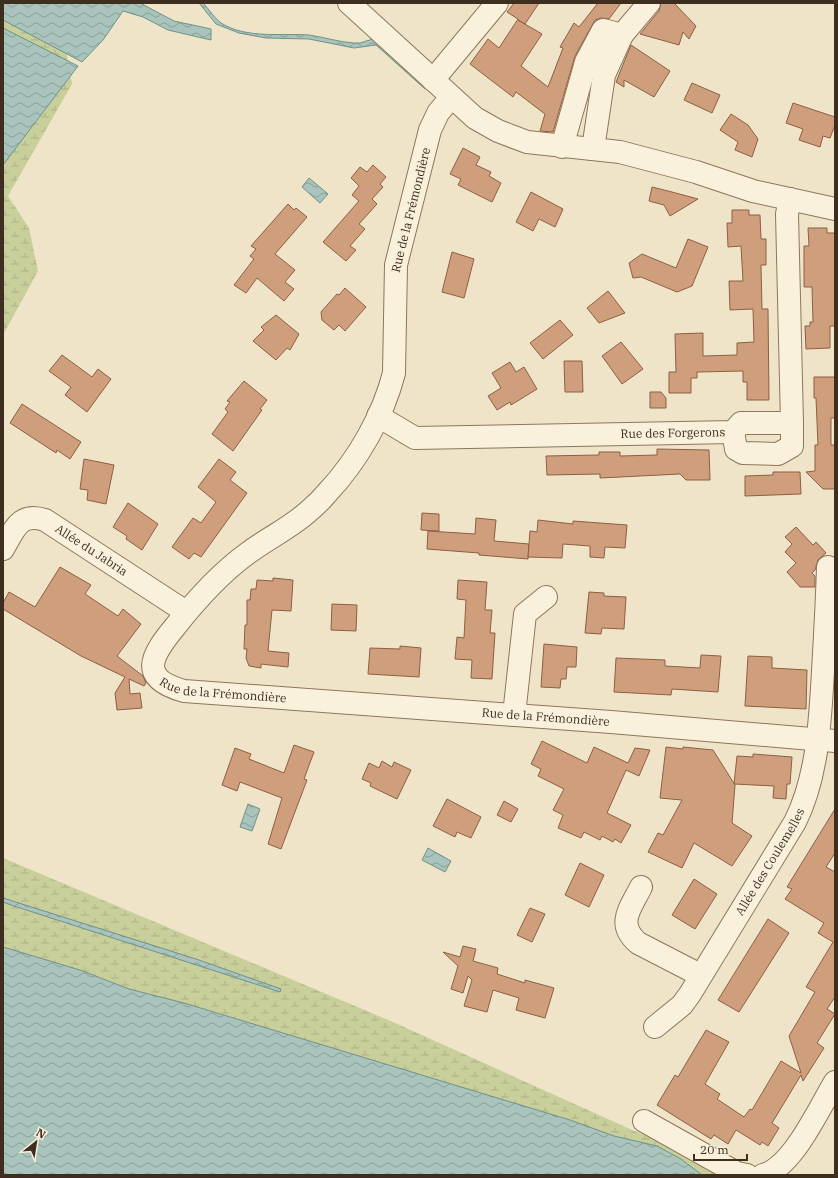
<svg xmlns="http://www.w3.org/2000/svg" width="838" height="1178" font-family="'IBM Plex Serif',serif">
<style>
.wetland{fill:url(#wetland-marsh)}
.water{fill:url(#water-waves);stroke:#6f938a}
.building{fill:#cf9f7d;stroke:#8d5f41}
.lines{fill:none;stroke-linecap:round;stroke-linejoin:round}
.minor-casing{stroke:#8d765c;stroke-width:24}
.minor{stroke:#faf1dc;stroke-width:22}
.labels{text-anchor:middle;stroke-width:3;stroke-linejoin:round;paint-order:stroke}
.street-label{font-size:12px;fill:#3d2e20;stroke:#f7eed8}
</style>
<defs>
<pattern id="wetland-marsh" width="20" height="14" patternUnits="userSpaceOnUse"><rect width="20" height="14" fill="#c9cf9b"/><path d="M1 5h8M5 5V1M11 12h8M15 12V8" fill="none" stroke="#aeb285"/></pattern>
<pattern id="water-waves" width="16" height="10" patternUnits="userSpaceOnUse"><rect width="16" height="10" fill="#a9c4bc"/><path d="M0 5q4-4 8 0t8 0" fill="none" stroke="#8ba098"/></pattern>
</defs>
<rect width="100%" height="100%" fill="#f0e4c8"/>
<g class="wetland">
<polygon points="3,3 66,50 72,84 8,196 29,228 38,271 3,335"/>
<polygon points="3,858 393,1022 732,1175 3,1175"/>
</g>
<g class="water">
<polygon points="3,3 140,3 174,21 211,29 211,40 168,30 143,17 123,11 103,40 82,62 3,20"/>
<path d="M199 3H203C209 9 214 18 221 23 246 39 282 33 309 35 324 37 338 42 354 43H360L373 39 427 87 425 89 376 45 354 48 309 39 266 38 239 33 216 24Z"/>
<polygon points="3,28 78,66 3,165"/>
<polygon points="309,178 328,194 320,203 302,187"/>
<polygon points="248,804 260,809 252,831 240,827"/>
<polygon points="428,848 451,861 445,872 422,860"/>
<polygon points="3,898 196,959 281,989 280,992 14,906 3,902"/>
<polygon points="3,947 80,970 129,989 184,1003 570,1120 614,1136 657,1146 681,1159 702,1175 3,1175"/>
</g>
<g class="building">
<polygon points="514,3 539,3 525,24 518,20 542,34 521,66 548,87 563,48 560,47 574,23 579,27 598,3 621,3 609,19 601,18 595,20 575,56 553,132 540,131 545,114 516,92 513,97 470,64 488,39 499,48 518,19 507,12"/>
<polygon points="661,3 674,3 696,26 689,39 683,32 679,45 640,34 659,11"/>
<polygon points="631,45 670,71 654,97 624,80 624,87 616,82"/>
<polygon points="692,83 720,95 712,113 684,100"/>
<polygon points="793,103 835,117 835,125 830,138 823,136 820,147 799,140 803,129 786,123"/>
<polygon points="731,114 748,125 758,139 752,157 735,150 738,142 720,130"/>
<polygon points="463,148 480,157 476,165 491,172 489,176 501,183 492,202 458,185 461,179 450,174"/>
<polygon points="373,165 386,177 380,184 383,187 372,199 377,204 359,224 365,229 350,246 356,250 346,261 323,242 359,201 352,195 359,186 351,178 360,167 367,172"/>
<polygon points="652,187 672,192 698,199 670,216 664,205 649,201"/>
<polygon points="531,192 563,209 555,227 539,219 533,231 516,222"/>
<polygon points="288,204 294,210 296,208 307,217 275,254 295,270 285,282 294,289 284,301 257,278 246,293 234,285 254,259 250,256 256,249 251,246"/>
<polygon points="732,210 749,210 749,215 760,215 761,239 766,239 766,265 761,265 762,309 768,309 769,400 747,400 747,382 743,382 743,371 697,372 697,378 691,378 691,393 669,393 669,372 676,372 675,334 703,333 703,356 737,355 737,343 754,342 753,309 730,310 729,281 743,281 741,246 728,247 727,223 732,223"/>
<polygon points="808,228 827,228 827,233 835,233 835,326 830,326 830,348 806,349 805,326 810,326 810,322 813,322 812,287 804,287 804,246 809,246"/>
<polygon points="688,239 708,247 692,286 677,292 641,277 633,278 629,263 642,254 676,268"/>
<polygon points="452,252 474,259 464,298 442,292"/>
<polygon points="345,288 366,307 345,331 339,325 334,330 322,320 321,312 337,294 339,295"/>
<polygon points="608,291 625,313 599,323 587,308"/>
<polygon points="276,315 299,334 290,350 287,348 276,360 253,341 264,330 261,327"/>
<polygon points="560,320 573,335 543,359 530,343"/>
<polygon points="621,342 643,369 622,384 602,356"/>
<polygon points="62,355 92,377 98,369 111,379 87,412 65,395 71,387 49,371"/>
<polygon points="564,361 582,361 583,392 565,392"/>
<polygon points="510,362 516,372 524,367 537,389 511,405 510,402 497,410 488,396 501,388 492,373"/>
<polygon points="814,377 835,377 835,418 831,418 831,445 835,445 835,489 823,489 806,472 815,471 815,445 818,445 816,398 814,398"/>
<polygon points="244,381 267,400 260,409 262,410 233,451 212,434 228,412 225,409 230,402 227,401"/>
<polygon points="650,392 661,392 666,398 666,408 650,408"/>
<polygon points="22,404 81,442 70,459 57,450 56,453 10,423"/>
<polygon points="657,449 709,450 710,480 686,480 680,474 600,478 600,474 547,475 546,456 599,455 599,452 620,452 620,456 657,455"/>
<polygon points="84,459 114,465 106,504 87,500 88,490 80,489"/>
<polygon points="219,459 236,472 230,480 247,493 201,557 194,553 189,559 172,547 193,518 201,523 216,502 198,487"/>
<polygon points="773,472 800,472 801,494 745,496 745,476 773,475"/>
<polygon points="128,503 158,524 142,550 126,539 127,536 113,527"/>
<polygon points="422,513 439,514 439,531 421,530"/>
<polygon points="476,518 496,520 494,541 529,544 528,559 479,555 479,553 427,549 428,531 475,534"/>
<polygon points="538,520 573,524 573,521 627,525 625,548 605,547 604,558 590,557 590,546 563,544 562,558 528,557 530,531 537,532"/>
<polygon points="796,527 813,545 816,542 826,553 818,560 815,570 812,573 815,576 815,587 800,587 787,572 796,563 785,552 792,544 785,537"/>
<polygon points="60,567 91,585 85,594 118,616 123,609 141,624 117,656 143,676 146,683 144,686 129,679 130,694 140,693 142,708 117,710 115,693 125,677 81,656 3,609 3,603 9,592 35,607"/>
<polygon points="273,578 293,580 291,611 272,610 268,651 289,653 288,667 261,664 261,668 249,666 246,658 247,649 244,649 245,625 247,625 247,600 250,600 251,589 256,589 257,580 273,581"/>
<polygon points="458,580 487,582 485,610 492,610 490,633 495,633 492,679 471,678 472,660 455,659 457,637 464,638 466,600 457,599"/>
<polygon points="589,592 604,593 604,596 626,597 624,629 602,628 601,634 585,633"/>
<polygon points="332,604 357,605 356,631 331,630"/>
<polygon points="544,644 577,647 576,667 567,667 566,679 561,679 560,688 541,687"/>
<polygon points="400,646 421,648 419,677 368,674 370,648 400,649"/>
<polygon points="701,655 721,656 718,692 672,689 671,695 614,692 616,658 665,660 665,666 700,668"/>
<polygon points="748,656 772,657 772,668 807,670 806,709 745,706"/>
<polygon points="542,741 587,763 594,747 628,763 635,748 650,750 639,776 626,770 607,813 631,825 621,843 615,839 613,842 602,836 600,840 584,832 581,838 558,828 563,815 553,810 564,789 538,776 541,769 531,764"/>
<polygon points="294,745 314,752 304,779 307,780 281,849 268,844 282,798 240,782 237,791 222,785 235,748 251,754 249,759 284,773"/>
<polygon points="666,747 683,749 683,747 713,750 735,785 732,823 752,836 732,866 694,843 682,868 648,852 658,833 663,835 682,800 660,798"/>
<polygon points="753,754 792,757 790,784 787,784 786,799 773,798 774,786 734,784 737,756 753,757"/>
<polygon points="382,761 392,767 394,762 411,770 397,799 370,786 371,783 362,779 369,763 379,768"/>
<polygon points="447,799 481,817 471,838 457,832 455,837 433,826"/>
<polygon points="504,801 518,809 511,822 497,815"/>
<polygon points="835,809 835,853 826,867 835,872 835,997 827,1009 835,1014 817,1043 824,1048 803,1081 801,1075 772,1123 779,1128 768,1146 762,1142 760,1145 736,1130 728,1144 714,1135 711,1139 657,1105 675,1075 678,1077 706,1030 729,1042 705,1084 720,1094 717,1099 744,1117 750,1109 752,1110 781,1061 801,1073 789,1036 815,992 806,987 833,942 818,933 824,923 785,899 792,889 787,887"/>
<polygon points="580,863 604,875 589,907 565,895"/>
<polygon points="694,879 717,894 695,929 672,915"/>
<polygon points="530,908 545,914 532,942 517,935"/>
<polygon points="768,919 789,933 739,1012 718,1000"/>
<polygon points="463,946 476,949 473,961 498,968 497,974 525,983 525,980 554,988 545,1018 516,1010 519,998 493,990 487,1012 464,1006 472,980 468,976 463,993 451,989 458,966 443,952 460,957"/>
</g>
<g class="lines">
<g class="minor-casing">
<g id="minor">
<polyline points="349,3 475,118 498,131 527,142 620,152 696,172 753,191 835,209"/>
<polyline points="433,80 497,3"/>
<path id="s1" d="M451 97 438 113 430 130 396 265 394 373C383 416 358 460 327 493 322 499 316 505 310 510 292 527 268 538 248 553 219 574 196 600 174 628 151 656 138 678 184 691L611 722 835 741"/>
<polyline points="562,147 586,62 603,30 622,35"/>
<polyline points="593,149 604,75 622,35 649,3"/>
<path id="s2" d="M378 416 415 438 733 432 741 423H792L787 214 790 199"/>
<polyline points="733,432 736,449 743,453 778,454 792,446 792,423"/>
<path id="s3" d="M3 549C15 529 19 512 45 520L186 612"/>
<polyline points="514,715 525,614 546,597"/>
<path d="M641 887C630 909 616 924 638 943L700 975"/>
<path id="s4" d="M655 1027 682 1005 690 994 795 822C818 776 820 721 823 671 825 636 827 602 828 567"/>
<polyline points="644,1121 737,1173 747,1175"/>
<path d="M763 1175C793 1167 819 1108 835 1082"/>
</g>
</g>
<use href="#minor" class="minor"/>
</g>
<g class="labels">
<g class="street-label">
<text transform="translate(411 210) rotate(-76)" y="4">Rue de la Frémondière</text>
<text dy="4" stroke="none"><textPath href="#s2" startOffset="301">Rue des Forgerons</textPath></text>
<text dy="4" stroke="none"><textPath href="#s3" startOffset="113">Allée du Jabria</textPath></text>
<text dy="4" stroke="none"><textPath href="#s1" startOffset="756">Rue de la Frémondière</textPath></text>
<text dy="4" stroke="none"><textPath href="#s1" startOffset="1080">Rue de la Frémondière</textPath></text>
<text dy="4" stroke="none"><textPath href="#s4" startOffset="203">Allée des Coulemelles</textPath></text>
</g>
</g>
<rect width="838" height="1178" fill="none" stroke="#3d2e20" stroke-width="8"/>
<g transform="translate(36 1142) rotate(30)" stroke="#f7eed8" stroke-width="3" paint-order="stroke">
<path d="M0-3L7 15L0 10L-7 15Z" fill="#3d2e20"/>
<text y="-6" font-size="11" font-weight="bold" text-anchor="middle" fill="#3d2e20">N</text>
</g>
<path d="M694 1154v6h53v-6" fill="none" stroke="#3d2e20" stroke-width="2"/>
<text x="700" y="1154" font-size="12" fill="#3d2e20" stroke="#f7eed8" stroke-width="3" paint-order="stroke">20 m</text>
</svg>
